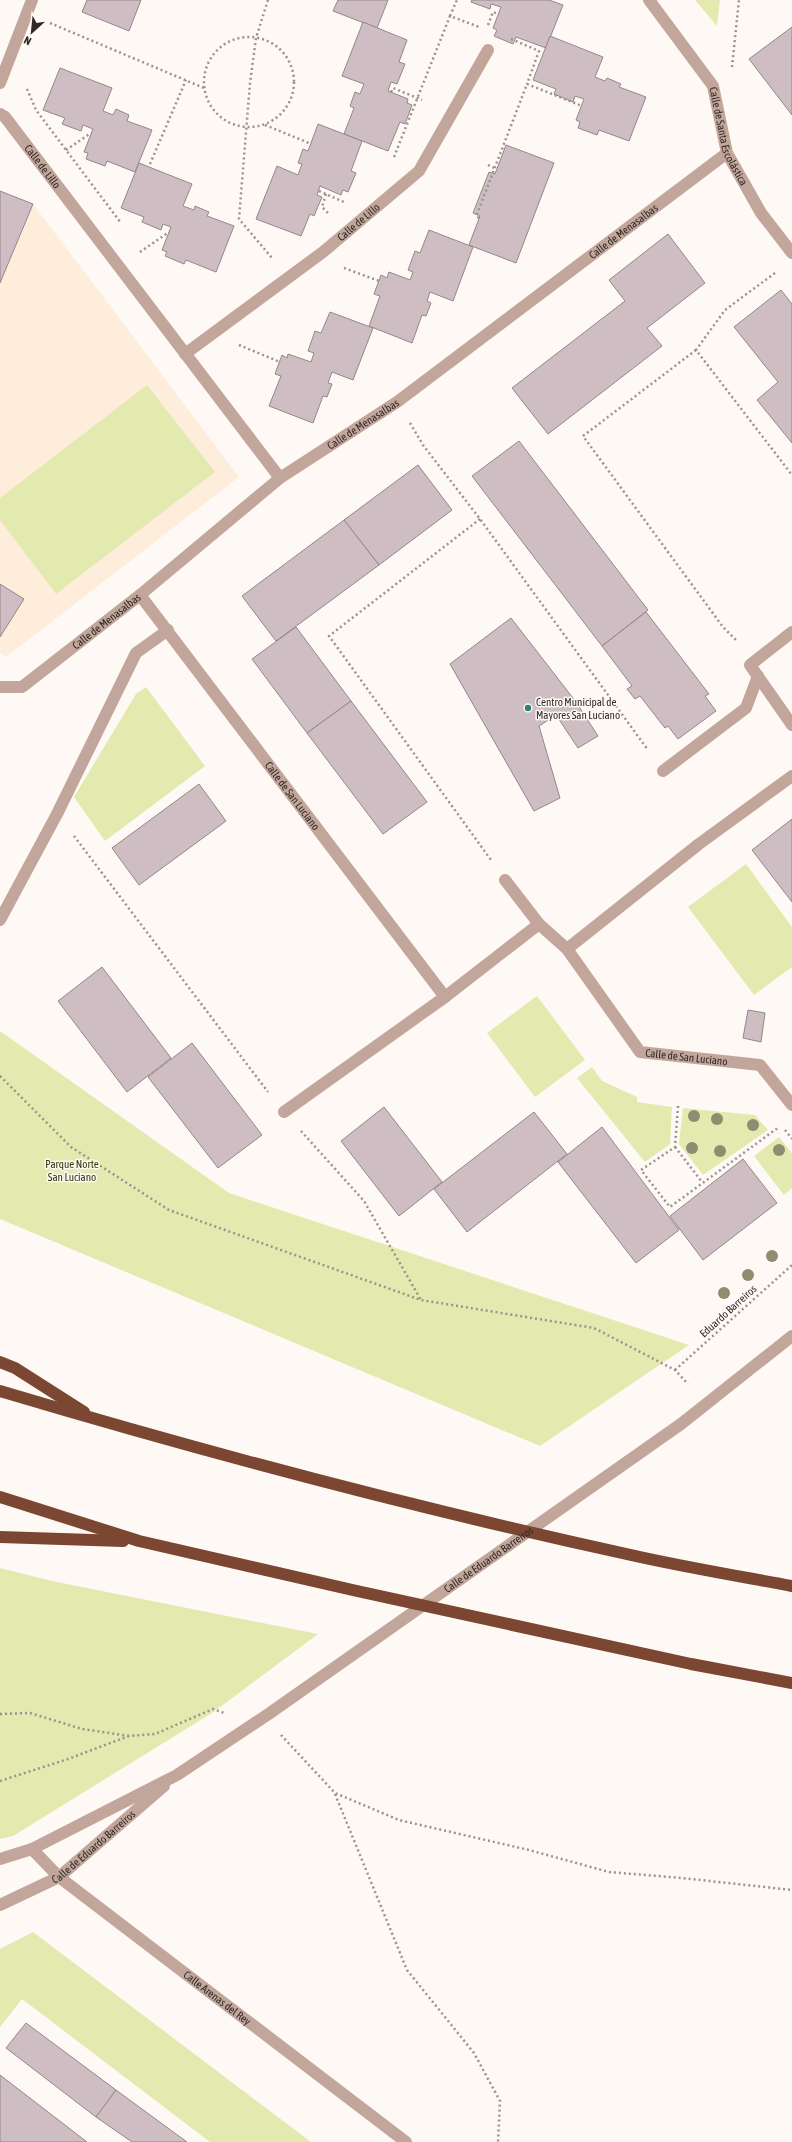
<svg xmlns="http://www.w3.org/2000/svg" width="792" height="2142" font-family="'Asap Condensed',sans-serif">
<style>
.education{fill:#ffeddc}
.green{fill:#e3eab0}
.building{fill:#cebec3;stroke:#95868a}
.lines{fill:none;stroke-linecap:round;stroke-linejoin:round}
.path{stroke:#98938f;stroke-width:2.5;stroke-dasharray:2 3;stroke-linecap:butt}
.minor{stroke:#c2a69c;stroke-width:12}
.highway{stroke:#7c4732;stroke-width:12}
.tree{fill:#8e8d70}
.poi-dot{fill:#347d7d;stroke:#fef9f5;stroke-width:1.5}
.labels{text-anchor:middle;stroke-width:3;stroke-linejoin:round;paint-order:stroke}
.street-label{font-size:11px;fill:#2f2a26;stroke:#fef9f5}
.poi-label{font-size:11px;fill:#2f2a26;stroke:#fef9f5;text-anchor:start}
.park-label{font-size:11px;fill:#323504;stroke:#fef9f5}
</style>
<rect width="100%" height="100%" fill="#fef9f5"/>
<polygon class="education" points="0,191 33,204 239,477 6,657 0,653"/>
<g class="green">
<polygon points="695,0 720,0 717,26"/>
<polygon points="147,385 215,472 56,594 0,520 0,498"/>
<polygon points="146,687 205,766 105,841 74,797 136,694"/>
<polygon points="746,864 792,927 792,967 754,995 688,907"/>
<polygon points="537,996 585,1060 535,1097 487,1033"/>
<polygon points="0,1031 229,1193 689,1345 540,1446 0,1219"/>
<polygon points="592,1067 602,1081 637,1097 637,1102 672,1107 670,1144 645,1162 577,1078"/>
<polygon points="683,1108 755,1115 768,1130 703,1175 679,1144"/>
<polygon points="779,1137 792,1153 792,1188 784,1195 754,1156"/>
<polygon points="0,1568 52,1581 318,1634 212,1713 13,1836 0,1839"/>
<polygon points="33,1932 311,2142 210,2142 22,1999 0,2027 0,1949"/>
</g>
<g class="building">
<polygon points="87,0 141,0 129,31 82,12"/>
<polygon points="338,0 388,0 377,28 333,11"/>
<polygon points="472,0 549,0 563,5 546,48 516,37 513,44 494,36 497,30 493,28 501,7 491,4 490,9 471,2"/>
<polygon points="363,22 407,40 399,62 405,64 397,84 391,82 388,91 408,99 407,103 412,105 405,124 400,122 388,151 344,134 354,108 350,106 355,92 360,94 364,84 342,76"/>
<polygon points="792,27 792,115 749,59"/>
<polygon points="550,36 603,57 595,77 605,81 607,78 621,84 619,87 646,97 629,141 599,130 597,135 578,128 580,122 576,120 584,99 575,96 573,102 554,94 556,89 533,80"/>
<polygon points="60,68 112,88 103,111 113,115 116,109 129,115 127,121 152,130 135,172 107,161 105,166 86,159 88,153 84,152 93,129 83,125 81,131 62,124 65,118 43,110"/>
<polygon points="318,124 362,141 351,171 356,173 348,192 343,190 341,195 320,186 317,195 322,197 314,216 310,214 301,236 256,219 277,166 298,175 302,164 298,163 303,149 308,151"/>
<polygon points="506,145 554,163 516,263 469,245 480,216 473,213 489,172 495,174"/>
<polygon points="139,163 192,184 183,206 194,210 195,206 209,212 207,216 234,226 216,272 186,260 184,264 165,256 167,252 162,250 171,227 163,224 161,230 142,222 144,217 121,208"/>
<polygon points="0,191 33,204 0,283"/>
<polygon points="429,230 473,247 453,301 430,292 427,301 431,303 426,316 422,315 412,343 369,326 380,296 374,294 381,275 387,278 389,272 410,280 413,272 408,270 415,251 420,253"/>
<polygon points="668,234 705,283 647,328 662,346 548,434 512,388 625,301 609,280"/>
<polygon points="781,290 792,304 792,443 757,400 778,382 734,327"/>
<polygon points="330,312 373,328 353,380 332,372 328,383 332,384 327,397 323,396 313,423 269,406 281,376 275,374 282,355 287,358 288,354 311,362 314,353 308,351 315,331 321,333"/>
<polygon points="519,441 648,610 602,646 472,476"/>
<polygon points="418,465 452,510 379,565 344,520"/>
<polygon points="344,520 379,565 276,641 242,596"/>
<polygon points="0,584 24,599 0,637"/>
<polygon points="646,612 709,694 705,696 716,711 678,739 668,726 665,728 640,696 635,699 627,689 632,686 602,646"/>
<polygon points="511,618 576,702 598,736 578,748 556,715 539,726 560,798 534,811 450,664"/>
<polygon points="296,627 351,701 307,733 252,659"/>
<polygon points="351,701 427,802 383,834 307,733"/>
<polygon points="199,784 226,821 139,885 112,848"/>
<polygon points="792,819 792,902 752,850"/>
<polygon points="102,967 171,1058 127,1092 58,1001"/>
<polygon points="748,1010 765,1013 761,1042 743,1038"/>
<polygon points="192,1043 262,1135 218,1168 148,1077"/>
<polygon points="384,1107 442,1182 399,1216 341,1141"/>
<polygon points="534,1112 567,1154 467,1232 434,1189"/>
<polygon points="602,1127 679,1230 636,1263 558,1162"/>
<polygon points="743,1159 777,1203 703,1260 670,1216"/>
<polygon points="26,2023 116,2090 96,2117 6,2048"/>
<polygon points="0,2075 87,2142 0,2142"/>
<polygon points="116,2090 187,2142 132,2142 96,2117"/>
</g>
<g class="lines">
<g class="path">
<polyline points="268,0 256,38 250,83 239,219 272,258"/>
<polyline points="450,16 457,0"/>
<polyline points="50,23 204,88"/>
<polyline points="488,25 493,12 498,14"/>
<circle cx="249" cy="82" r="45"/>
<polyline points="511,39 539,51 527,84"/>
<polyline points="732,67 739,0"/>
<polyline points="27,89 36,110 121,223"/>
<polyline points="391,92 393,88 422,100"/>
<polyline points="265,125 309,143"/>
<polyline points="66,150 91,133"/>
<polyline points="394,157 450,16 479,27"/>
<polyline points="150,164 186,80"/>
<polyline points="488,165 494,168"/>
<polyline points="319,191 344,202"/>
<polyline points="326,194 322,207 329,214"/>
<polyline points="479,218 476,216 477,214 527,84 582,106"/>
<polyline points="140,252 169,232"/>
<polyline points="344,268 379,281"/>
<polyline points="775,273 725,310 696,350 792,475"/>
<polyline points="239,345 280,362"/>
<polyline points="696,350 583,436 723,627 737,641"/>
<polyline points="410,423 423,445 480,519 648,750"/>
<polyline points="480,519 329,636 491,860"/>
<polyline points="74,836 268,1092"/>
<polyline points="0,1076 71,1147 169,1210 421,1300 594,1328 675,1370 688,1384"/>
<polyline points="678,1106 675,1147 641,1170 670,1207 779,1127"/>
<polyline points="785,1130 792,1139"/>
<polyline points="301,1131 364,1201 421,1300"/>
<polyline points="675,1147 702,1182"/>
<polyline points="675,1370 792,1265"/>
<polyline points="0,1714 30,1713 82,1729 129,1736"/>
<polyline points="281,1735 335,1793 399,1820 529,1850 609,1872 682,1878 792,1890"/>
<polyline points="0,1781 68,1759 129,1736 155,1734 213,1709 224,1713"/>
<polyline points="335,1794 407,1970 474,2053 500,2101 498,2142"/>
</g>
<g class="minor">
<path id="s1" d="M649 0 713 86 727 153 761 213 792 253"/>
<polyline points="0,83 32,0"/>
<path id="s2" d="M0 114 5 117 280 478"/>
<path id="s3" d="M185 354 323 252 419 171 488 50"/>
<path id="s4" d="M140 595 445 997"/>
<polyline points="792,632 750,665 792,725"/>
<path id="s5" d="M0 687H22L140 595 280 478 397 402 727 153"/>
<polyline points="663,771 746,708 758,676"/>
<polyline points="505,880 539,924"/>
<polyline points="0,920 57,814 136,653 168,630"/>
<path id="s6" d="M567 949 640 1052 760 1065 792 1105"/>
<polyline points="284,1112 445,997 539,924 567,949 699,844 792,776"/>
<path id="s7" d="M32 1849 59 1877 406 2142"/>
<path id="s8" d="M0 1859 32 1849 177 1775 270 1713 681 1424 792 1336"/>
<path id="s9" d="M0 1905 59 1877 164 1786"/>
</g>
<g class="highway">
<polyline points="0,1362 15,1368 84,1412"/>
<path d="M0 1391C208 1453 419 1509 631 1555 684 1567 738 1576 792 1586"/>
<polyline points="0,1497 139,1541 357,1591 691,1664 792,1683"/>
<polyline points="0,1537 123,1541"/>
</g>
</g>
<g class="tree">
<circle cx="694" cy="1116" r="6"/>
<circle cx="717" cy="1119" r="6"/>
<circle cx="753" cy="1125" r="6"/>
<circle cx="692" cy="1148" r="6"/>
<circle cx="779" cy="1150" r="6"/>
<circle cx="720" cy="1151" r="6"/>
<circle cx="772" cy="1256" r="6"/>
<circle cx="748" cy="1275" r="6"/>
<circle cx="724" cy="1293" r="6"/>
</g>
<circle class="poi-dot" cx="528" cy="708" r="4"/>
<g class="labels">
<g class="street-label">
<text dy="4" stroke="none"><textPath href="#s1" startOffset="160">Calle de Santa Escolástica</textPath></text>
<text dy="4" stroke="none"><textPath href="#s2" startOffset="68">Calle de Lillo</textPath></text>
<text dy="4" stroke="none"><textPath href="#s3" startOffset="218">Calle de Lillo</textPath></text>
<text dy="4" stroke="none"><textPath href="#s5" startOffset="777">Calle de Menasalbas</textPath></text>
<text dy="4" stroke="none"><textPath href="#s5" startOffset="453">Calle de Menasalbas</textPath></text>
<text dy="4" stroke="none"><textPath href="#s5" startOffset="129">Calle de Menasalbas</textPath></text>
<text dy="4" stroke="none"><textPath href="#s4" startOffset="252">Calle de San Luciano</textPath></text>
<text dy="4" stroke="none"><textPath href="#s6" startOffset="173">Calle de San Luciano</textPath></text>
<text transform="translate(728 1311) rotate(-42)" y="4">Eduardo Barreiros</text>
<text dy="4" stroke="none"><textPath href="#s8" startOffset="575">Calle de Eduardo Barreiros</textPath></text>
<text dy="4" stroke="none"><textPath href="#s9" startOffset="111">Calle de Eduardo Barreiros</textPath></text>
<text dy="4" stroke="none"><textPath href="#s7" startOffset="238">Calle Arenas del Rey</textPath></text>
</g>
<g class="poi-label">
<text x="536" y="706">Centro Municipal de<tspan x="536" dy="13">Mayores San Luciano</tspan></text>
</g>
<g class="park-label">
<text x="72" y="1168">Parque Norte<tspan x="72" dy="13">San Luciano</tspan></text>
</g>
</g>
<g transform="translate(32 32) rotate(207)" stroke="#fef9f5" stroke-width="3" paint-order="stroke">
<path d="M0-3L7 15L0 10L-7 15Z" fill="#2f2a26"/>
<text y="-6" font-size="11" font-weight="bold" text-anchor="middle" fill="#2f2a26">N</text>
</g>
</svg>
